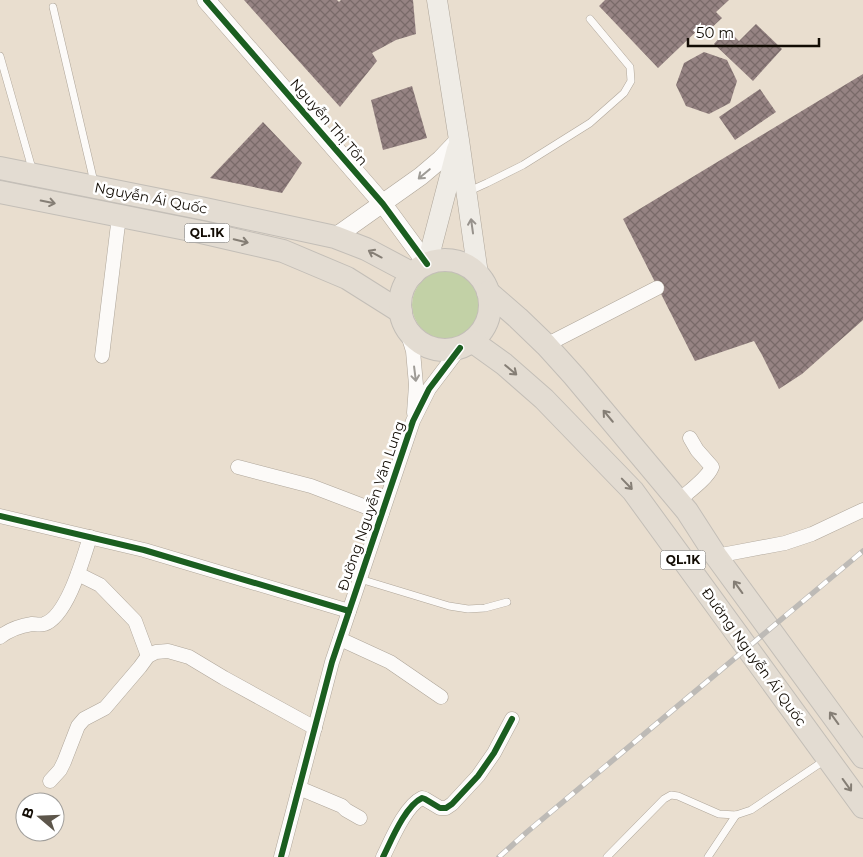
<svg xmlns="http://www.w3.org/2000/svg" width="863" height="857" font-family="Montserrat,sans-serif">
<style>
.green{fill:#c2d1a6}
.building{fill:url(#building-cross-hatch)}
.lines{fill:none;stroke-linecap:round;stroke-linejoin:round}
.service-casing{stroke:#afa69a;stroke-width:8}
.minor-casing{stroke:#afa69a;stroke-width:15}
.tertiary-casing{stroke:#afa69a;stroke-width:19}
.secondary-casing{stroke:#afa69a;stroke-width:21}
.primary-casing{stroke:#c3beb7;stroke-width:24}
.service{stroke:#fcfaf8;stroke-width:7}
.minor{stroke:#fcfaf8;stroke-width:14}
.tertiary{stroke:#fcfaf8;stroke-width:18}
.secondary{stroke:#efece6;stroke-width:20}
.primary{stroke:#e3dcd2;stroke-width:22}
.rail-casing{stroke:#bdbab6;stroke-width:5.5}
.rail{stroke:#fff;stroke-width:4;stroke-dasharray:11;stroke-linecap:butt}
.cycleway-casing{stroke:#fff;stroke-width:9}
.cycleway{stroke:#1b5e20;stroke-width:6}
.oneway{stroke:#9e9b96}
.oneway2{stroke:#857e75}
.oneway3{stroke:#97928c}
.labels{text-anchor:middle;stroke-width:5;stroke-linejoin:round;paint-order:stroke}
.shield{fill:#fff;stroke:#59554f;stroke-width:1}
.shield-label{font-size:12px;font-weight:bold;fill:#120c04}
.street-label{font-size:14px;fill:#120c04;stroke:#fff}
</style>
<defs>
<pattern id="building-cross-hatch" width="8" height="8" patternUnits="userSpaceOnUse" patternTransform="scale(1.25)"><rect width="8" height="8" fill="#968383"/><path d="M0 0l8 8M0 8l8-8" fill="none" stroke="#796a69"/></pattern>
</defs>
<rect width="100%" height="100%" fill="#e9decf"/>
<circle class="green" cx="446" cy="305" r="34"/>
<g class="building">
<polygon points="244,0 337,0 339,2 341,0 413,0 416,34 396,40 372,53 377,61 340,107"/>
<polygon points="605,0 729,0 716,12 722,18 707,32 701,27 658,68 599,6"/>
<polygon points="756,24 782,49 753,81 714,44 727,29 739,41"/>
<polygon points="704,52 727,60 737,81 730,103 709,114 686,106 676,85 684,63"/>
<polygon points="863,74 863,320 802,374 779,389 762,355 754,341 695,361 623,219"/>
<polygon points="412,86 427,138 383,150 371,100"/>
<polygon points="760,89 776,112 735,140 719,117"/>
<polygon points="263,122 302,163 282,193 210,178"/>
</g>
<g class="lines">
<g class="service-casing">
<g id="service">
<polyline points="53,7 94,182"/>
<polyline points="0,56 33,172"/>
<polyline points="467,192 487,183 523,165 590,123 624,93 631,81 630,67 590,19"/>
<polyline points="360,579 449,606 468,609 485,608 507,602"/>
<polyline points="607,857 664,799 671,795 678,796 719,814 736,815 751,810 825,760"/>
<polyline points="708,857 736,815"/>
</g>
</g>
<g class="minor-casing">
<g id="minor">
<polyline points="406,328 413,351 416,385 414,413"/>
<polyline points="546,345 657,288"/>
<polyline points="102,356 119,216"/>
<polyline points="238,467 311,486 382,513"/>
<path d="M678 501C688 492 707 479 712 467L697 450 690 438"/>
<polyline points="0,516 144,550 349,611"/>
<polyline points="716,556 785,543 812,534 863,510"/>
<polyline points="78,574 100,585 135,621 148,656"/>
<path d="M0 637C10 629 19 626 32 624 35 624 40 625 44 624 67 617 83 559 90 537"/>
<polyline points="340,639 390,662 441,697"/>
<polyline points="50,781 60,770 64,762 78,726 84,719 105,708 140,667 148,656 156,652 168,651 189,657 224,678 315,728"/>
<polyline points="299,788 342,806 346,810 360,818"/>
<polyline points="281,857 332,662 413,421 429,389 460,348"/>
<path d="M383 857C391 841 405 806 422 798L425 799 440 808H446L452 804 478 776 494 753 512 719"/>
</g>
</g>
<g class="tertiary-casing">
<g id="tertiary">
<polyline points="206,0 383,204 427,264"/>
<polyline points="335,237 421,176 441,159 459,140"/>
</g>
</g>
<g class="secondary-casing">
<g id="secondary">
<polyline points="437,0 459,140 478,274"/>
<polyline points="427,264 457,149"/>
</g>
</g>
<g class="primary-casing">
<g id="primary">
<polyline points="0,168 205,209 335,237 366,249 413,274"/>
<polyline points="0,192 201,232 283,251 347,278 401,312"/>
<circle cx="445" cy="305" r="45"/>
<polyline points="488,292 518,318 546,345 574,376 687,511 716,556 863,757"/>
<polyline points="472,341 504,364 544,399 633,491 863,807"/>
</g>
</g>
<use href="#service" class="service"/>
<use href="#minor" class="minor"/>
<use href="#tertiary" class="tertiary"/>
<use href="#secondary" class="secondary"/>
<use href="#primary" class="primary"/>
<g class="rail-casing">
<polyline id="rail" points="499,857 527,832 863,551"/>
</g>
<use href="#rail" class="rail"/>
<g class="cycleway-casing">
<g id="cycleway">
<polyline points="206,0 383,204 427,264"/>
<polyline points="0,516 144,550 349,611"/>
<polyline points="281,857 332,662 413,421 429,389 460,348"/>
<path d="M383 857C391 841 405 806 422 798L425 799 440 808H446L452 804 478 776 494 753 512 719"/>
</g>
</g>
<use href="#cycleway" class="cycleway"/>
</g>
<defs><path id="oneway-shaft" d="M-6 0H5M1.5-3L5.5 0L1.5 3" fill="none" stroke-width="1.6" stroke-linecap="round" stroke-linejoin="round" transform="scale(1.25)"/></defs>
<g class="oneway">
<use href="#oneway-shaft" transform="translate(424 174) rotate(140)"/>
<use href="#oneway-shaft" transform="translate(415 374) rotate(83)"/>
</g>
<g class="oneway2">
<use href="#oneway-shaft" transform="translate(48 202) rotate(11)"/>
<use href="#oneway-shaft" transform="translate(241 241) rotate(13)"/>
<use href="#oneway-shaft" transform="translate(375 254) rotate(-152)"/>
<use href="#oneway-shaft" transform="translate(511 370) rotate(40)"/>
<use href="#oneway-shaft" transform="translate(608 416) rotate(-130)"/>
<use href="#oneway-shaft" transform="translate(627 484) rotate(46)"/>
<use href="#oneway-shaft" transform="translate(738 587) rotate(-126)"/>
<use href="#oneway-shaft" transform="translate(834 718) rotate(-126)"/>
<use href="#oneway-shaft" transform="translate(847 785) rotate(54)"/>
</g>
<use class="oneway3" href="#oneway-shaft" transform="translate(472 226) rotate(-98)"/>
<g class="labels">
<g class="shield">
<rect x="184.5" y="223.5" width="45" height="19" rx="4"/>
<rect x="660.5" y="550.5" width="45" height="19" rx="4"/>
</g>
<g class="shield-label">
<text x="207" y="237">QL.1K</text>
<text x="683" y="564">QL.1K</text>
</g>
<g class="street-label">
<text transform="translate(329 122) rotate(49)" y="5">Nguyễn Thị Tồn</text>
<text transform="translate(151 198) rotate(11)" y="5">Nguyễn Ái Quốc</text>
<text transform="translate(371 506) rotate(-71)" y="5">Đường Nguyễn Văn Lung</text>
<text transform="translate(754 657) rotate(54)" y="5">Đường Nguyễn Ái Quốc</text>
</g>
</g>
<g transform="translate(40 817) rotate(289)"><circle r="24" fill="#ffffff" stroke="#a09e9b"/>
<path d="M0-4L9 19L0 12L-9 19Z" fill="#5d564b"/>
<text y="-8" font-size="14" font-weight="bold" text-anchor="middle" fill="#120c04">B</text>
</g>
<path d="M688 38v8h131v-8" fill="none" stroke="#120c04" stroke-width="2.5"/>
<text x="696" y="38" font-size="15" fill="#120c04" stroke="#ffffff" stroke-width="4" paint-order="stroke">50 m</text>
</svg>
